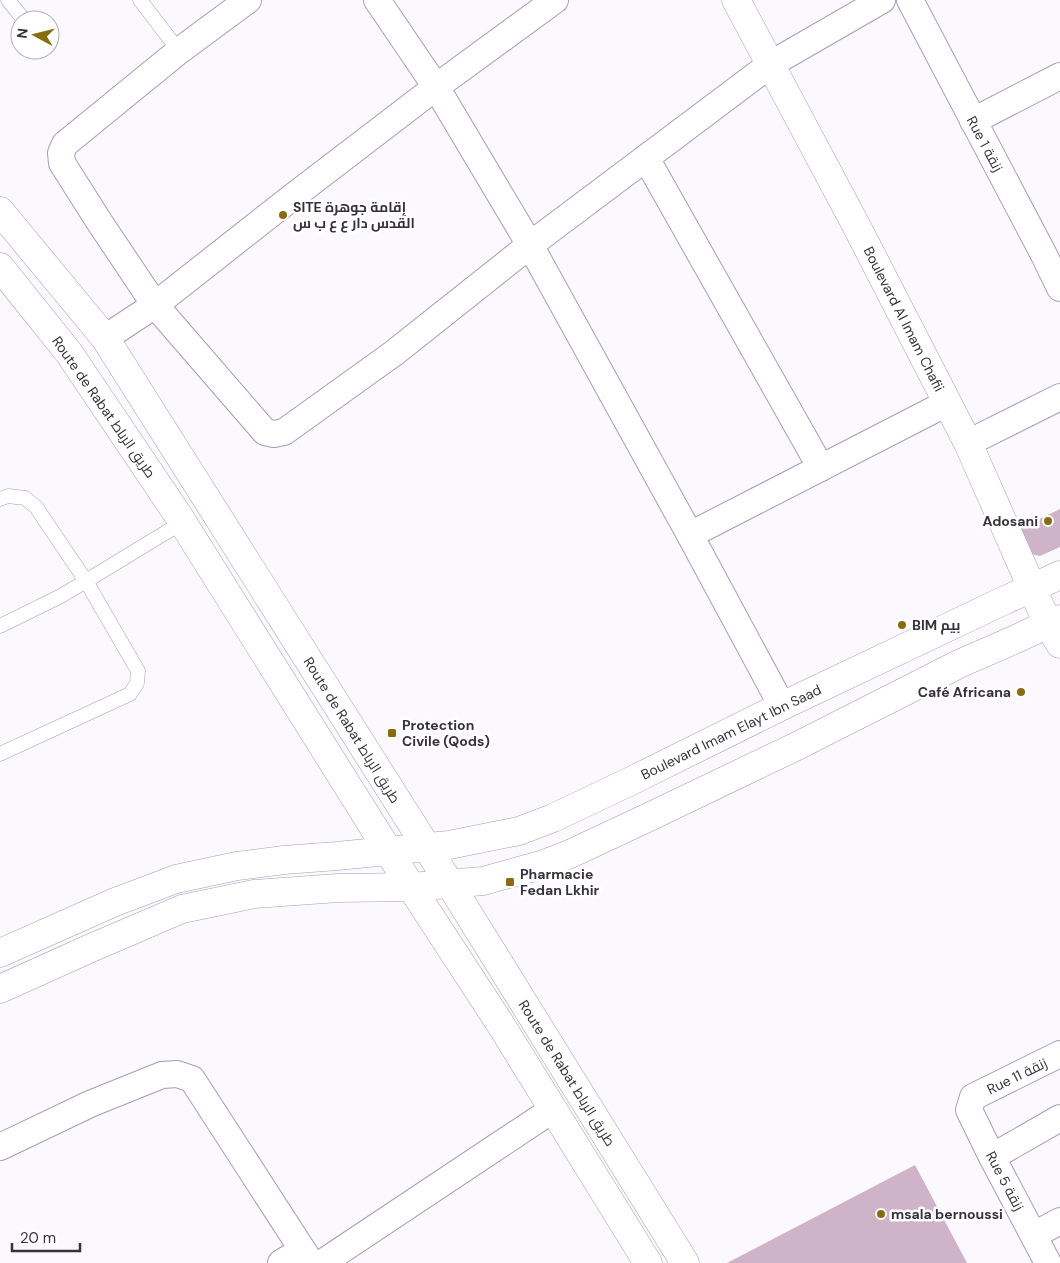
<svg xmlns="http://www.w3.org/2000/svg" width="1060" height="1263" font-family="'DM Sans',Cairo,sans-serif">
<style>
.building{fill:#cfb4c9}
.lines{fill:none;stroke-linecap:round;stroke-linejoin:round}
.lane-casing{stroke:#a89cb7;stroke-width:15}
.street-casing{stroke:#a89cb7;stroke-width:28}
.secondary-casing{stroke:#a89cb7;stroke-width:29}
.primary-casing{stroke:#a89cb7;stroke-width:29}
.lane{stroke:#fff;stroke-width:14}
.street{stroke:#fff;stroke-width:26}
.secondary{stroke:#fff;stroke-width:28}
.primary{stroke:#fff;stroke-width:28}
.poi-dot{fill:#896d0d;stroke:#fff;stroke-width:2}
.labels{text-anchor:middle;stroke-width:5;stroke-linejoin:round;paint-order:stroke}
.street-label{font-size:14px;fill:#36313c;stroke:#fff}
.poi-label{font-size:14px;font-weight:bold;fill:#36313c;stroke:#fff;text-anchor:start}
</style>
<rect width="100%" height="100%" fill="#fbf8fe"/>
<g class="building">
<polygon points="1060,509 1060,547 1040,556 1022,552 1011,533"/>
<polygon points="915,1165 967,1263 727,1263"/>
</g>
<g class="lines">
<g class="lane-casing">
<g id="lane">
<polyline points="8,0 24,20"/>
<polyline points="140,0 179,51"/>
<polyline points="0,499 8,496 25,498 36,507 86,581 61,596 0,626"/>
<polyline points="0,754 130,694 137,683 138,671 86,581 183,522"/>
</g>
</g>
<g class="street-casing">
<g id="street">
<polyline points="248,0 179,51 65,144 61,153 62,163 100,223 155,305 265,432 274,434 284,432 394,353 530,245 771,64 882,0"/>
<polyline points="377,0 436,87 530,245 690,535 782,706"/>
<polyline points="910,0 1044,255 1060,288"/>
<polyline points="973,121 1060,76"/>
<polyline points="646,158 821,468"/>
<polyline points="105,338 155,305 291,198 436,87 555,0"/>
<polyline points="968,443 1060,397"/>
<polyline points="690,535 947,403"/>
<polyline points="0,1147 90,1104 162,1075 177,1074 192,1079 311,1263"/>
<polyline points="992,1157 1060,1118"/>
<polyline points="1034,1235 1060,1221"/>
<polyline points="281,1263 302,1250"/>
<polyline points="322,1263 552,1110"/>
<polyline points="1048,1263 992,1157 969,1110 973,1097 1060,1054"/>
</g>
</g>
<g class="secondary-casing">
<g id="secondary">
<polyline points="736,0 857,227 968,443 1032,588 1048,624 1060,644"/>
<polyline points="0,953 115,902 176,879 237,866 284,860 337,856 449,845 519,831 553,818 631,781 782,706 1001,602 1060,575"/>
<polyline points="0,989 91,948 182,909 254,894 338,888 411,887 483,881 541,865 570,854 649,817 797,746 961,663 1016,639 1048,624 1060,619"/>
</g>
</g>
<g class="primary-casing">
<g id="primary">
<polyline points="0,211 105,338 450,884 685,1263"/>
<polyline points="0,267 69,353 178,515 411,887 501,1025 648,1263"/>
</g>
</g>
<use href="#lane" class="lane"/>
<use href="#street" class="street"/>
<use href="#secondary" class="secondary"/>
<use href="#primary" class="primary"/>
</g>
<g class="poi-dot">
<circle cx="283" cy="215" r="5"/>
<circle cx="1048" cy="521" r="5"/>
<circle cx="902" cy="625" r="5"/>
<circle cx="1021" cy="692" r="5"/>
<rect x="387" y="728" width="10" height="10" rx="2.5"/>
<rect x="505" y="877" width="10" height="10" rx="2.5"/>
<circle cx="881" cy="1214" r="5"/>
</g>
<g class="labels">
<g class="street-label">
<text transform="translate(985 144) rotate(62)" y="5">Rue 1 زنقة</text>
<text transform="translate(904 319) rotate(63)" y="5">Boulevard Al Imam Chafii</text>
<text transform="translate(104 407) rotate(55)" y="5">Route de Rabat طريق الرباط</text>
<text transform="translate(352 730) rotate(58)" y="5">Route de Rabat طريق الرباط</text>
<text transform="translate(731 732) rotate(-26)" y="5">Boulevard Imam Elayt Ibn Saad</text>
<text transform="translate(567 1073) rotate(58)" y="5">Route de Rabat طريق الرباط</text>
<text transform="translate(1017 1076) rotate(-26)" y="5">Rue 11 زنقة</text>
<text transform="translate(1005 1181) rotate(62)" y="5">Rue 5 زنقة</text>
</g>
<g class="poi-label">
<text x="293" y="212">SITE إقامة جوهرة<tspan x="293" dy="16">القدس دار ع ع ب س</tspan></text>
<text x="1038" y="526" text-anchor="end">Adosani</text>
<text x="912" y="630">BIM بيم</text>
<text x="1011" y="697" text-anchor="end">Café Africana</text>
<text x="402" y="730">Protection<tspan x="402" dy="16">Civile (Qods)</tspan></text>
<text x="520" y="879">Pharmacie<tspan x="520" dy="16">Fedan Lkhir</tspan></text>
<text x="891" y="1219">msala bernoussi</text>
</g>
</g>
<g transform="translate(35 35) rotate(277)"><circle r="24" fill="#ffffff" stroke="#afadb1"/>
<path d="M0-4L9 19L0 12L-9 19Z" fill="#896d0d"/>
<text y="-8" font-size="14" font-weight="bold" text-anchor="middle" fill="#36313c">N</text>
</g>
<path d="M12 1243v8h68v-8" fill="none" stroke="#36313c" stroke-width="2.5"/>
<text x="20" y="1243" font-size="15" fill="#36313c" stroke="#ffffff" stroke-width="4" paint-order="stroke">20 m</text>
</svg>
